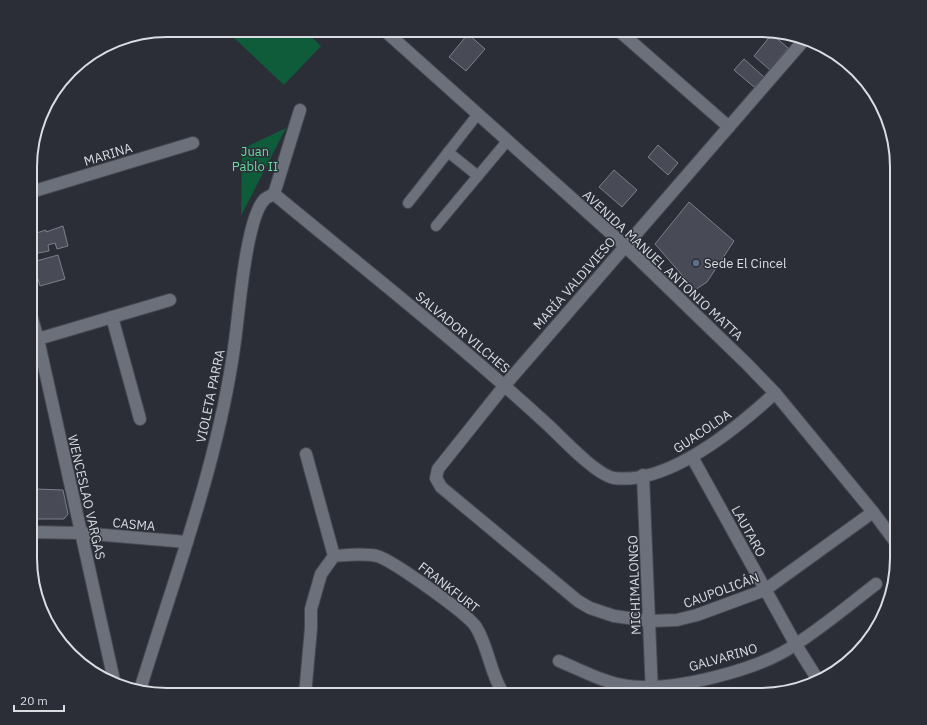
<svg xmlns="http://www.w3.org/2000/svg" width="927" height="725" font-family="'IBM Plex Sans',sans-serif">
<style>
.green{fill:#0e5c3a}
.building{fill:#484b55;stroke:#7b7f8a}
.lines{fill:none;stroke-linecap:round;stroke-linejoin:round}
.service-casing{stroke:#474952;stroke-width:12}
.minor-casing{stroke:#474952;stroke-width:14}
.tertiary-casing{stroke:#474952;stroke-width:14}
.secondary-casing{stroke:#474952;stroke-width:14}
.service{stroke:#6c707a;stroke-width:10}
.minor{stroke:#6c707a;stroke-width:12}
.tertiary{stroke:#6c707a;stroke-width:12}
.secondary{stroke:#6c707a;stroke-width:12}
.service-dot{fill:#5c6f8a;stroke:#2b2e37;stroke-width:1.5}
.labels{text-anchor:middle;stroke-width:3;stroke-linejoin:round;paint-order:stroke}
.park-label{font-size:13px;fill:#69daa0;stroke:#2b2e37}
.street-label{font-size:13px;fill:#dadce2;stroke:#2b2e37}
.poi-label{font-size:13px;fill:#dadce2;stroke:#2b2e37;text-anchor:start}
.rim{fill:none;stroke:#dadce2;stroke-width:2}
</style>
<rect width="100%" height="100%" fill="#2b2e37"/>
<g class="green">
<polygon points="235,30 304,30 321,46 284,85 231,35"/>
<polygon points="286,128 241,216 242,149"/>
</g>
<g class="building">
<polygon points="468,34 485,49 466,71 449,57"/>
<polygon points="772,34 788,48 770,70 754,56"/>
<polygon points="744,59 764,77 754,87 734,70"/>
<polygon points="658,145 678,163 668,175 648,157"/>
<polygon points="614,170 637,190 622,207 599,187"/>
<polygon points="689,202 734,241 707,282 695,290 655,244"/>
<polygon points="63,226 68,246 57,249 55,243 48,245 49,251 38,253 33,234 46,230 46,232"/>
<polygon points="58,255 65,279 40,286 33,262"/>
<polygon points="36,489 63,490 68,514 64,519 36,519"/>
</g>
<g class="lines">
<g class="service-casing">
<g id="service">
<polyline points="448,152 478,176"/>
<polyline points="408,203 478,114"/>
<polyline points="436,226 508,140"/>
</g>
</g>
<g class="minor-casing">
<g id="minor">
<polyline points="618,30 729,127"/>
<polyline points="805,39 505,385 438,469 436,478 441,487 578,601 590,608 614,616 650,621 677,620 697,615 765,590 873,512"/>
<polyline points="31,192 193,143"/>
<path d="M274 194C366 270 460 344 548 425 562 438 596 475 614 478 668 485 737 428 775 393"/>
<polyline points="31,315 38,339 115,685"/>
<polyline points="112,317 140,419"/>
<polyline points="38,339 170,300"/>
<polyline points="306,454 334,556"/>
<polyline points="692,457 796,645 818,680"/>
<polyline points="643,475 652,694"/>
<polyline points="30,532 81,533 187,542"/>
<path d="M559 661C581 670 604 683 628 686 672 692 760 670 796 644 824 626 850 604 876 584"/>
<path d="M140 690C175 575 219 461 235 341 239 312 246 219 264 200 266 197 271 196 274 194L300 110"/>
</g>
</g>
<g class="tertiary-casing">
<path id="tertiary" d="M305 695 311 628V609L321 574 334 556C349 555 362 553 377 556 392 560 468 614 476 627 489 648 490 674 504 695"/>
</g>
<g class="secondary-casing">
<polyline id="secondary" points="384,30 624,245 747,364 775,393 873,512 897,544"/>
</g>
<use href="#service" class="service"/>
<use href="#minor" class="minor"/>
<use href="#tertiary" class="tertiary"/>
<use href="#secondary" class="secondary"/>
</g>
<circle class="service-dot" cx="696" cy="263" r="4"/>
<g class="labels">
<g class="park-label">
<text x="255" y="156">Juan<tspan x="255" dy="15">Pablo II</tspan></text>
</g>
<g class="street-label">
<text transform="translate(108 154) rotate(-17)" y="5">MARINA</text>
<text transform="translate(663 265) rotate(43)" y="5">AVENIDA MANUEL ANTONIO MATTA</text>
<text transform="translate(574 283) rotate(-49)" y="5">MARÍA VALDIVIESO</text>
<text transform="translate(463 332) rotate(40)" y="5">SALVADOR VILCHES</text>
<text transform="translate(210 396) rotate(-78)" y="5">VIOLETA PARRA</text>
<text transform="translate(702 431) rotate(-34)" y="5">GUACOLDA</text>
<text transform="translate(87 497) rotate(77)" y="5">WENCESLAO VARGAS</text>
<text transform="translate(134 524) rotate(5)" y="5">CASMA</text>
<text transform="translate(749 531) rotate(61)" y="5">LAUTARO</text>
<text transform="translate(634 585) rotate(-92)" y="5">MICHIMALONGO</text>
<text transform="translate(449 587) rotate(38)" y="5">FRANKFURT</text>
<text transform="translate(721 590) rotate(-20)" y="5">CAUPOLICÁN</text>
<text transform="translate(723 657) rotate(-16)" y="5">GALVARINO</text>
</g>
<g class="poi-label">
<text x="704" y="268">Sede El Cincel</text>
</g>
</g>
<path d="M0 0H927V725H0ZM167 37H760A130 130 0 0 1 890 167V558A130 130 0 0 1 760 688H167A130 130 0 0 1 37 558V167A130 130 0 0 1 167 37Z" fill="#2b2e37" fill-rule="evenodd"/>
<path class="rim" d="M167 37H760A130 130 0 0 1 890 167V558A130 130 0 0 1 760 688H167A130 130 0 0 1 37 558V167A130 130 0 0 1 167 37Z"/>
<path d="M14 705v6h50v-6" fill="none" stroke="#dadce2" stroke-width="2"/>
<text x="20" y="705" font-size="12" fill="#dadce2" stroke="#2b2e37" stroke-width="3" paint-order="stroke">20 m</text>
</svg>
